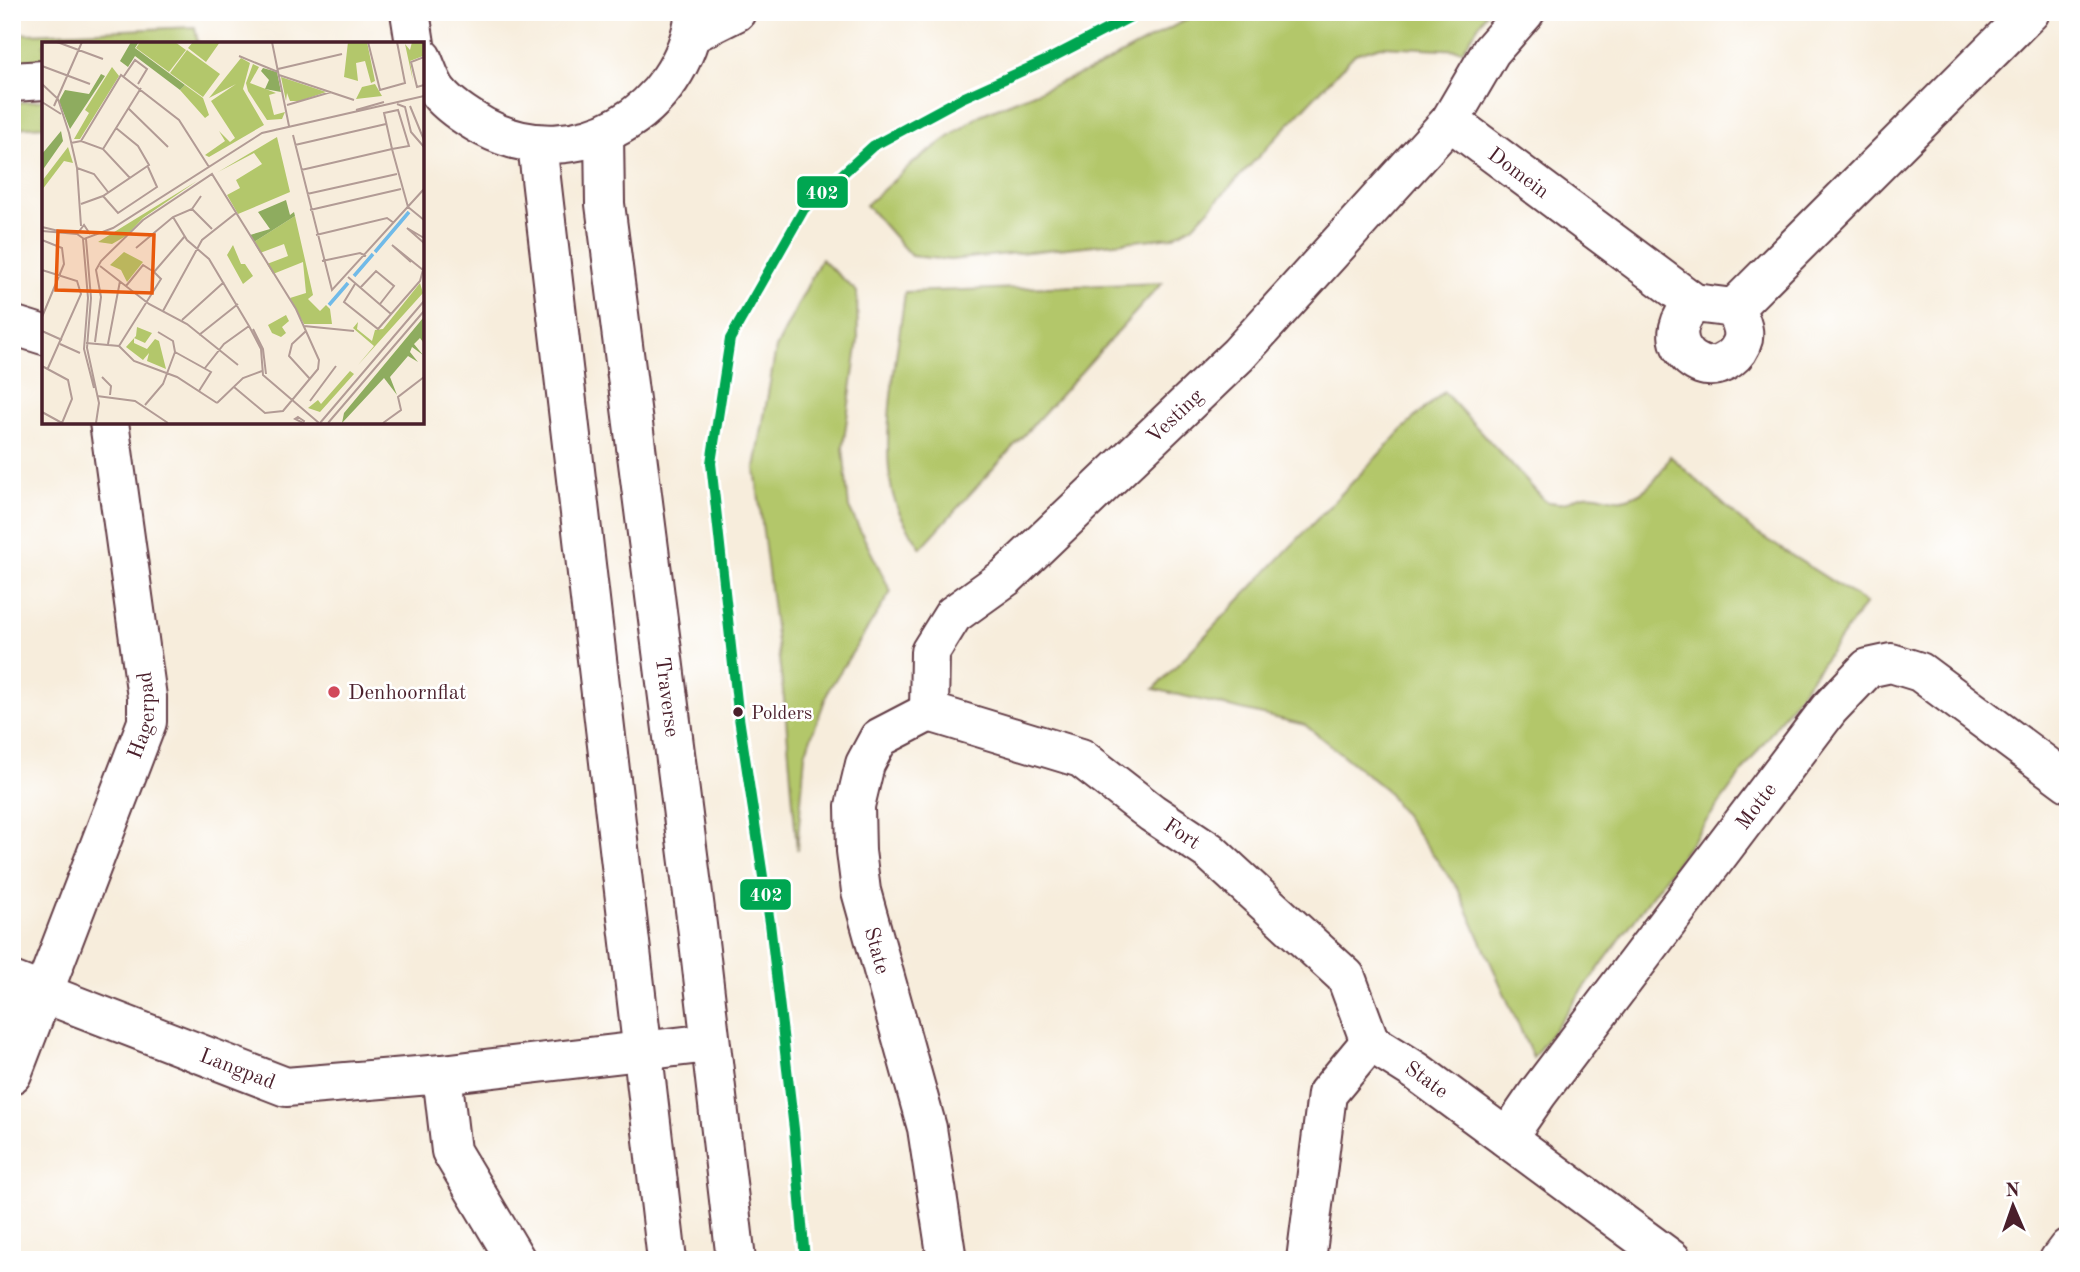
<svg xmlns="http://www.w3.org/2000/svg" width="2080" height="1272" font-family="'Old Standard TT',serif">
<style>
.green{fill:#b3c76b;stroke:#7e734b;stroke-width:2}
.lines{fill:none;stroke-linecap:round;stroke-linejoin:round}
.street-casing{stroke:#643e46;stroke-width:42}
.secondary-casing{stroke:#643e46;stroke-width:42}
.street{stroke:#fff;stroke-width:38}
.secondary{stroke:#fff;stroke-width:38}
.bus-1-casing{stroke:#fff;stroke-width:16}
.bus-1{stroke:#00a651;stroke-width:10}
.poi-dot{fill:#d1495b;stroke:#fff;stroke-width:2.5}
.bus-dot{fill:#4a1f2b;stroke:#fff;stroke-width:2.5}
.labels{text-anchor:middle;stroke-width:5;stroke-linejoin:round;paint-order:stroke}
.bus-label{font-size:19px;fill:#4a1f2b;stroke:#fff;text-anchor:start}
.street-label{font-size:21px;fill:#4a1f2b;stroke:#fff}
.poi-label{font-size:21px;fill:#4a1f2b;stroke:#fff;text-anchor:start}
.inset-river{fill:none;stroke:#70bae8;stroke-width:3.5}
.inset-road{fill:none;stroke:#b29b95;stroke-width:2}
.view{fill:#e8590c;fill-opacity:0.15;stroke:#e8590c;stroke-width:3.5}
.inset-edge{fill:none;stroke:#4a1f2b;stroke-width:3.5}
.line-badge{stroke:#fff;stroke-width:2.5}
.badge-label{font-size:19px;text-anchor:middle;font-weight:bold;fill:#fff}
</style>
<rect width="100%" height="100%" fill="#fff"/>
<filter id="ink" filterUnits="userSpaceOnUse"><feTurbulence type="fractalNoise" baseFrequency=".0143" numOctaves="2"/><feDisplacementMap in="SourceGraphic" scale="14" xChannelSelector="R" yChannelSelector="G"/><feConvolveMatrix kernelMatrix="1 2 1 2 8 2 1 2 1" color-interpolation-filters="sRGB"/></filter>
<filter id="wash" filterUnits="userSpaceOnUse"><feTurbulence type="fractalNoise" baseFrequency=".00686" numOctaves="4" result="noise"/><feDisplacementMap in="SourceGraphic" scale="28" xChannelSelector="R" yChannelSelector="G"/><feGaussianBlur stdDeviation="1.57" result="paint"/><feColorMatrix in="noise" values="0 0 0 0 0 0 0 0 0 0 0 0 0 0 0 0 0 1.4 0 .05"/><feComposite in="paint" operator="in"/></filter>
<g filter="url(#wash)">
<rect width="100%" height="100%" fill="#f7eddc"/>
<g class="green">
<polygon points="1200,12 1487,12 1463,50 1381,46 1355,54 1194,225 1172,237 950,260 911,256 866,205 913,163 980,115 1098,67"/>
<polygon points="195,27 198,44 44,44 44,65 12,68 12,32 28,34"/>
<polygon points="44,100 44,126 12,128 12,103"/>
<polygon points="821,259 857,292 858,340 843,447 849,508 891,592 829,689 805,754 797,850 785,707 755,468 776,348"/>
<path d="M1162 283 921 548C909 530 897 513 892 491 880 433 898 352 905 292Z"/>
<path d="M1444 392 1545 501C1573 507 1564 499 1585 495 1597 492 1611 501 1623 499 1646 495 1661 475 1670 456L1752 530 1866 603 1533 1058 1458 889 1385 789 1305 725 1154 689 1414 418Z"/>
</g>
</g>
<g filter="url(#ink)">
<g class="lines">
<g class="street-casing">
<g id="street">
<path id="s1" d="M1450 121 1694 303 1734 308 2030 12"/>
<path d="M1694 303C1679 318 1671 337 1687 355 1691 360 1700 365 1706 366 1722 368 1739 355 1743 339 1745 328 1739 317 1734 308"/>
<polyline points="12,325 44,335"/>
<path id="s2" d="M929 712 930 652 953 615 1006 577 1238 355 1450 121 1491 51 1525 12"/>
<path id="s3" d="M929 712 879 738 865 764 855 806 856 851 861 891 927 1128 947 1260"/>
<path id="s4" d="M929 712 1081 758 1152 813 1209 851 1346 977 1370 1042"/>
<path id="s5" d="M12 981 286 1087 442 1074 451 1151 516 1260"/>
<path id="s6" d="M1370 1042 1416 1071 1672 1260"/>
<path id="s7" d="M12 1074 147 722V697L109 422"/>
<polyline points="442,1074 710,1043"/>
<path id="s8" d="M1507 1138 1538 1093 1829 709 1868 668 1891 663 1920 672 2068 782"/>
<polyline points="1306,1260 1327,1094 1370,1042"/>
<polyline points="2059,1260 2068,1248"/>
</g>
</g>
<g class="secondary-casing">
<g id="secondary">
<polyline points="410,12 415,44"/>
<polyline points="692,34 736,12"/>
<path d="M422 58C427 69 431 83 438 92 450 107 468 118 484 127 576 176 683 112 695 12"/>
<polyline points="12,82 44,80"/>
<path id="s9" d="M604 134 605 204 698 933 736 1260"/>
<polyline points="537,144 667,1260"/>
</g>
</g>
<use href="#street" class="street"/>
<use href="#secondary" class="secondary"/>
<g class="bus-1-casing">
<polyline id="bus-1" points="805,1260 794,1129 770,923 738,711 711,463 730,339 804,209 873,146 960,99 1049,59 1140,12"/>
</g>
<use href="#bus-1" class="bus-1"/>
</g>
</g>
<circle class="poi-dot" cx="334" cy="692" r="7"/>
<circle class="bus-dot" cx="738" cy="712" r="6"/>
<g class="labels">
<g class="bus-label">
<text x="751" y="719">Polders</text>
</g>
<g class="street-label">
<text dy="7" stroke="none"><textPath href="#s1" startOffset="86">Domein</textPath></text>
<text dy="7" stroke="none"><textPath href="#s2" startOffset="402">Vesting</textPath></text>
<text dy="7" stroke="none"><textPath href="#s9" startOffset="567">Traverse</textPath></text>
<text dy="7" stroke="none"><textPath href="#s7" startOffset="383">Hagerpad</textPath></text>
<text dy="7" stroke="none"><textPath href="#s8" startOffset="415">Motte</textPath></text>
<text dy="7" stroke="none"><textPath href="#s4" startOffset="285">Fort</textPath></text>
<text dy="7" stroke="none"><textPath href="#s3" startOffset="276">State</textPath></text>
<text dy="7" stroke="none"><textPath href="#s5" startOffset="242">Langpad</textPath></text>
<text dy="7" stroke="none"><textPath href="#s6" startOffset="68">State</textPath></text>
</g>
<g class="poi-label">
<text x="348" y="699">Denhoornflat</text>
</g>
</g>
<g transform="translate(42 42)">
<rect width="382" height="382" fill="#f7eddc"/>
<path d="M98 0H133L144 8 127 30 94 6ZM151 0H178L164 20 146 6ZM306 0H325L333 39 329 41 323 19 314 21 316 39 302 35ZM370 0H381V14L368 19 371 39 363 2 368 8ZM145 8 178 32 161 55 128 31ZM199 16 208 21 201 47 222 83 167 115 163 113 183 99 177 89 188 100 193 96 169 59 194 42 167 56ZM211 22 217 25 208 41 234 51 227 53 232 73 243 70 240 77 225 78 206 49 204 41ZM70 25 77 34 38 97H32L47 71 43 68ZM239 35 284 50 258 59H248L245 51 244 59ZM333 42 340 54 314 57 320 45ZM143 43 161 56 167 73 163 76 138 48ZM235 95 248 150 196 172 185 153 198 146 194 138 220 122 212 111 176 130ZM26 105 31 121 22 119 0 148V139ZM155 139 101 176 84 194 70 202 56 200ZM253 174 271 253 266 257 278 269 284 263 288 267 290 282H262L248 256 264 251 261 220 231 232 225 222 246 214 242 202 218 211 212 200ZM191 203 199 222H203L211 234 201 242 185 213ZM82 210 101 220 85 240 79 228 68 223ZM378 241 381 251 316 323 332 304 311 286 316 280 315 287 330 299 333 288 341 287ZM244 273 247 279 240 285 244 291 239 295 230 291 226 283ZM95 285 110 291 103 301 92 296V301L105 307 113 297 117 299 124 327 105 319 107 311 101 318 84 305 94 294ZM308 329 312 332 278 370 266 366 276 358 279 362Z" fill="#b3c76b"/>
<path d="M89 0H97L93 6 143 43 138 48 93 14 86 25 78 19ZM221 26 235 30 239 50 223 47 227 38 219 29ZM59 32 63 34 28 87 17 59 23 48 47 52ZM19 89 21 99 0 129V112ZM244 158 248 173 252 170 253 174 212 200 208 193 228 187 216 170ZM381 276V300L378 296 372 302 381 313 370 305 368 310 376 320 366 314 348 335 355 353 342 336 300 381 302 371Z" fill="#8eac5f"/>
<path class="inset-river" d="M333 210 367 170M312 234 331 212M287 263 306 241"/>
<path class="inset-road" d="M15 0 61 17M230 0 247 84M326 0 338 48 363 41 355 0M197 14 236 30M382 15 369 20 375 45 382 43M0 24 48 42M236 27 300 12M237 33 312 58M82 34 93 18 105 27 96 42M0 42 16 57 27 91 35 126 39 184M0 60 19 72M355 62 363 65 369 90 382 105M245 63 289 50M12 64 40 0M368 64 382 98M86 66 126 105M314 68 342 60M251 93 290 248 382 147M39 99 79 33 137 78 167 125M29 101 39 99 61 107 88 136M253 103 344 82M61 107 99 46M35 126 52 132 66 150M259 128 268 126 350 107 367 104 356 68 342 71 350 107 366 165 382 178M265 152 355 132M61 154 76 171 115 145 106 125M39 162 61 154 107 123 96 104 74 86M150 167 170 187M268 168 359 147M131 175 145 198 167 217 207 284 219 307 221 333 277 381M0 185 21 190M0 189 35 192M35 192 42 197 71 186 220 91 382 54M35 192 42 183 48 192M274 193 345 176 352 181M382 196 365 186 382 201M41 197 46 256 42 307 52 346M44 197 49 256 45 306 57 361 54 381M0 198 20 206 22 222 0 275M94 206 131 175 150 167 159 154M280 219 318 211 324 214M369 220 350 203 381 228M58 224 107 262 145 282 196 323M0 228 35 239 39 252 6 326M306 235 349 272M313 242 302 260 336 287 378 239 382 224M84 244 101 223 112 230M318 246 334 229 352 244 338 262M121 269 160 198 194 171M140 278 182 240M262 284 312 289M211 287 221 307 224 332M0 289 20 298M264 289 250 302 247 314 268 337M116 290 131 299 133 310M157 293 196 262M53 300 59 255 54 228 59 219 101 178 170 132 254 267 277 318 276 327 241 369 223 371 192 345M44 301 77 304 92 319 135 335 175 361M18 302 38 311M66 302 78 239M77 304 119 237 112 230 143 194M133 310 169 330 157 349M0 324 26 338 30 357 20 381 0 370M163 326 182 302 207 284M60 335 69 344 68 353M55 354 93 359 126 381M268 359 294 324M175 361 201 336 220 329M103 363 121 342 133 310M256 375 262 379 261 381 253 377ZM278 381 382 259M286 381 382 269M341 381 359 368 356 355 382 335"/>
<path class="view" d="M16 189 112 193 110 251 14 248Z"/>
<rect width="382" height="382" class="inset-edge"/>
</g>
<g class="line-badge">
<rect x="796" y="175" width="53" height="34" rx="7" fill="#00a651"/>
<rect x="739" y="878" width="53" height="33" rx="7" fill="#00a651"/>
</g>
<g class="badge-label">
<text x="822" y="199">402</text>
<text x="766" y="901">402</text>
</g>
<rect width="2080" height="1272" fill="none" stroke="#fff" stroke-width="42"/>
<g transform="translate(2013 1206) rotate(358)" stroke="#ffffff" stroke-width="5" paint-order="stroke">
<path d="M0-5L12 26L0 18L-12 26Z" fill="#4a1f2b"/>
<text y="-10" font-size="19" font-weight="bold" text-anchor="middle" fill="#4a1f2b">N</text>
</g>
</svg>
